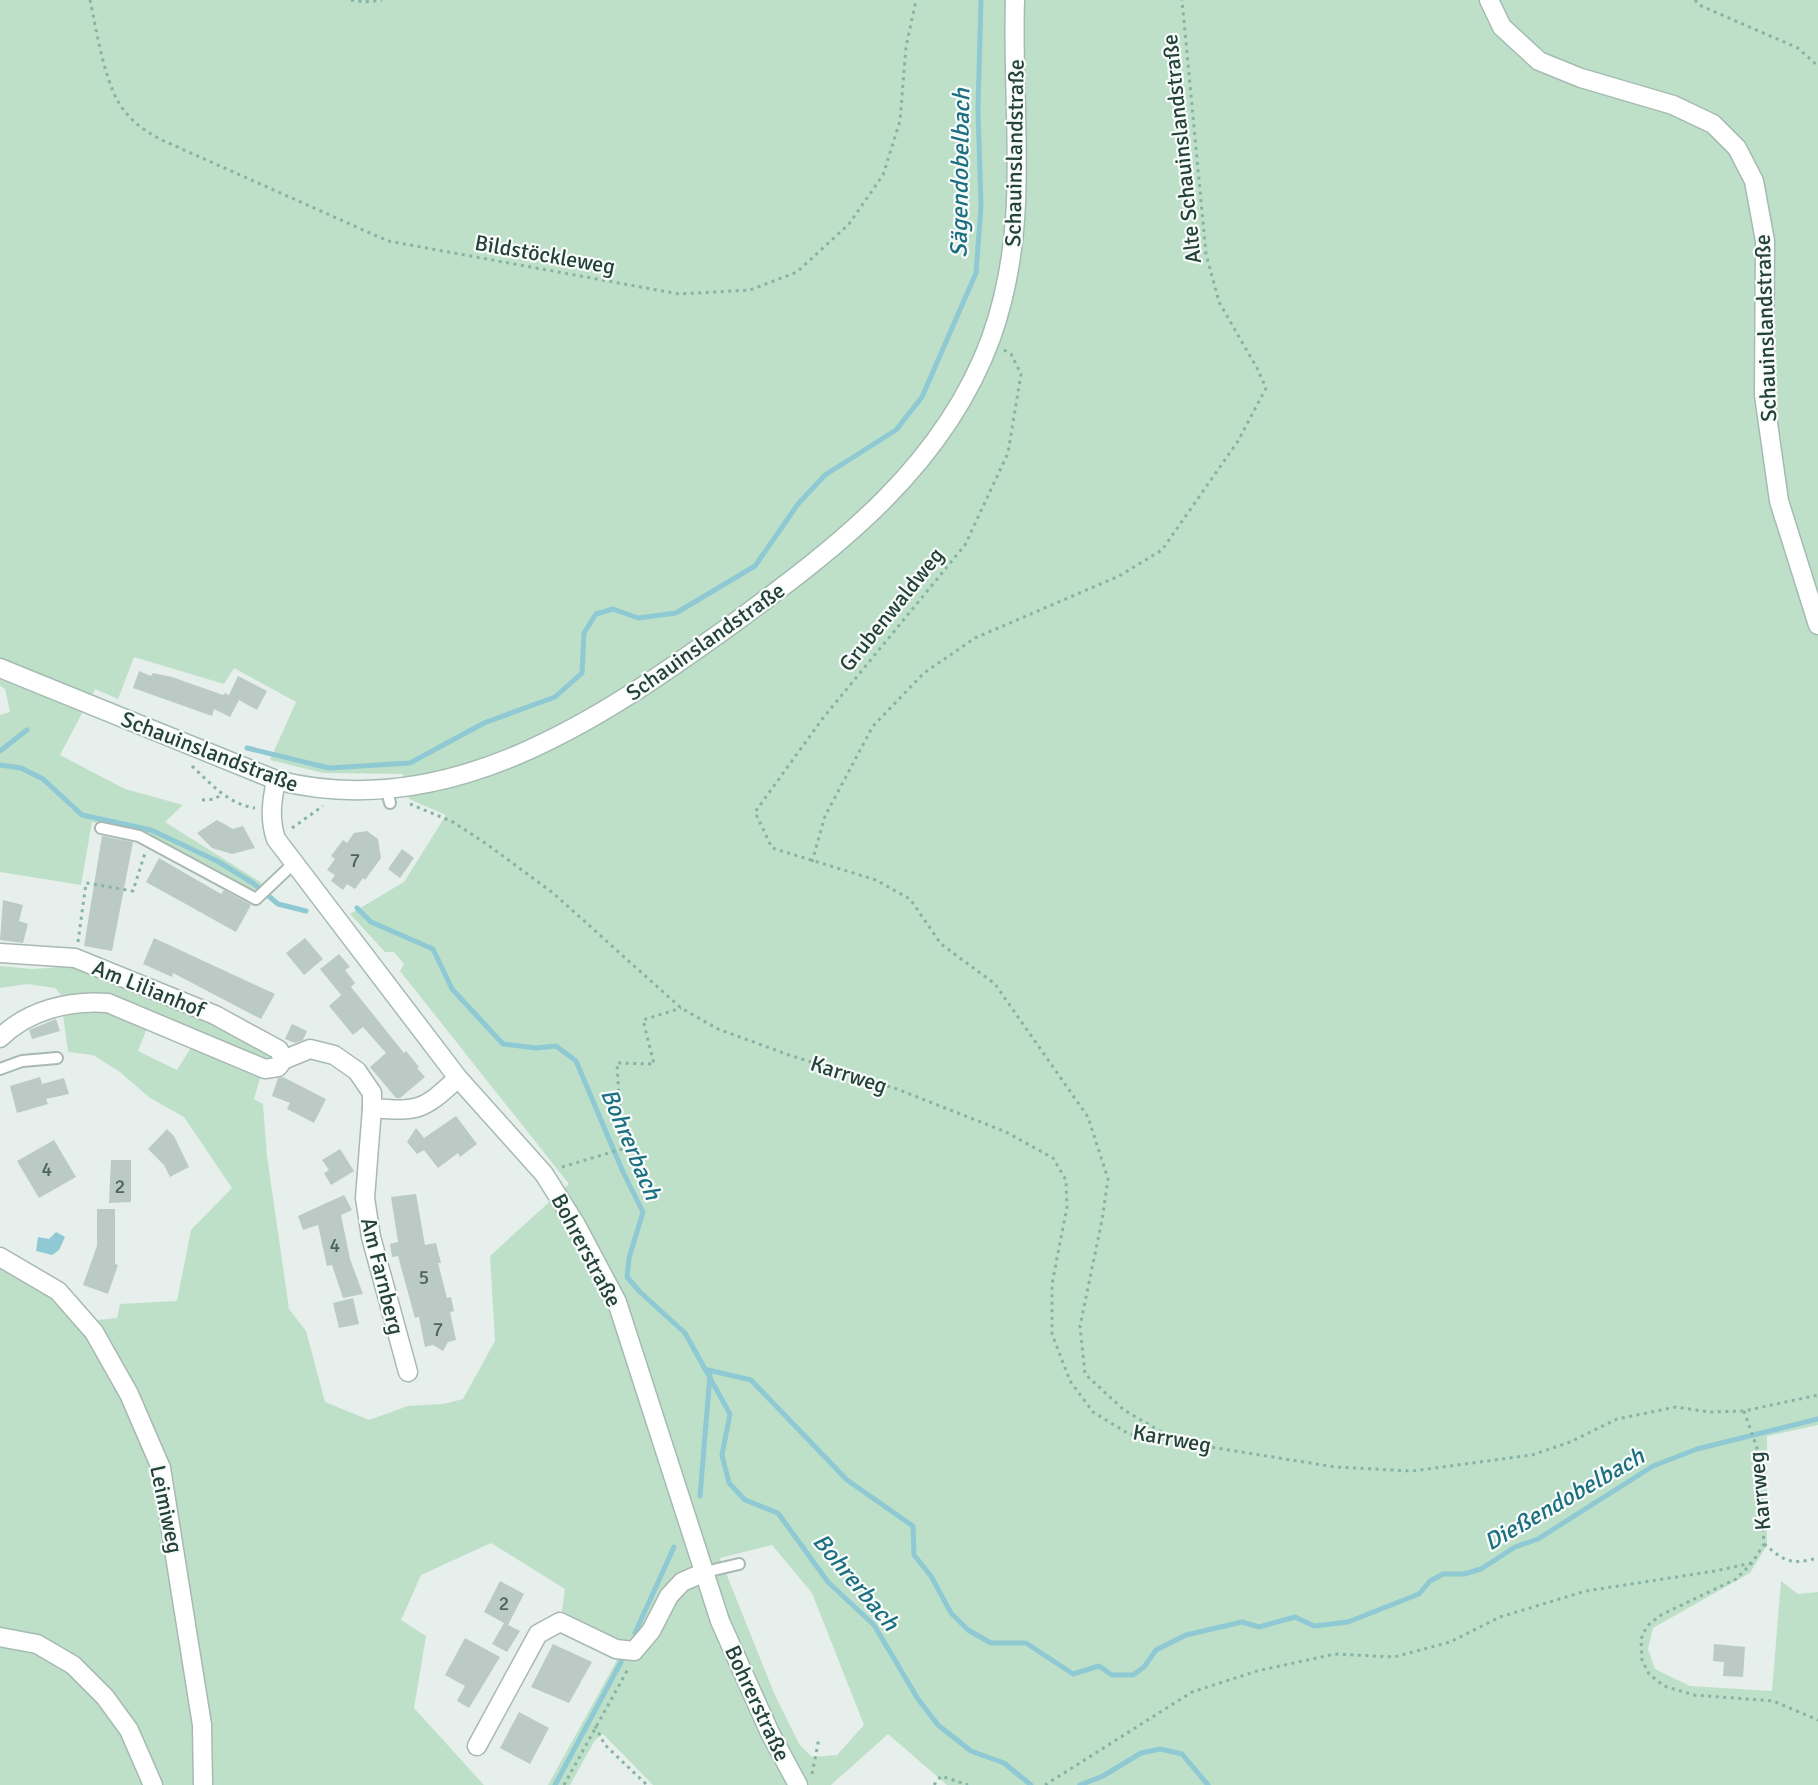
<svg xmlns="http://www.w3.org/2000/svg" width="1818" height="1785" font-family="Signika,sans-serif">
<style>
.green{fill:#bfe0c8;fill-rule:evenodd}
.water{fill:#8ec9d4}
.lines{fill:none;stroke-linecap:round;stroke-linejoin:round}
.stream{stroke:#8ec9d4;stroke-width:5}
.building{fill:#bbcac4}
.lane-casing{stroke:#a8b8b2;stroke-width:14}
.street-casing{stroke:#a8b8b2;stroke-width:21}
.secondary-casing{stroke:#a4bbb3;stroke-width:21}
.path{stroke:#86b3a5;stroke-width:3;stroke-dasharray:3 4.5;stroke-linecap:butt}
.lane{stroke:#fff;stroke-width:10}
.street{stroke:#fff;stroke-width:18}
.secondary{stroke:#fff;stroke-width:18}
.labels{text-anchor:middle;stroke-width:4.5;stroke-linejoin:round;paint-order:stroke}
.number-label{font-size:20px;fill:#4a645c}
.street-label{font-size:22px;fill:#24423a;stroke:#f7fbf9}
.water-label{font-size:24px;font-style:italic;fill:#1c6f80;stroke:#f7fbf9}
</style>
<rect width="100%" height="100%" fill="#e6efeb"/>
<g class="green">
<path d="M0 0H1818V1425L1767 1436V1545L1750 1573 1653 1628 1648 1649 1655 1669 1690 1686 1772 1691 1781 1581 1798 1594 1818 1592V1785H947L888 1734 831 1785H653L603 1734 595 1740 570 1785H548L616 1662 620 1640 562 1611 565 1589 491 1543 421 1575 401 1620 426 1636 414 1708 484 1785H0V1263L54 1296 78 1322 117 1318 120 1304 177 1301 191 1230 232 1188 184 1117 150 1098 120 1072 93 1055 68 1052 63 1014 101 1007 148 1026 138 1051 177 1070 192 1046 261 1075 254 1099 263 1104 267 1156 289 1309 306 1331 325 1402 369 1420 408 1406 443 1404 463 1399 495 1341 490 1256 569 1184 400 971 404 964 394 952H385L350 914 404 882 446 815 409 799 403 774 323 773 270 760 296 702 234 668 224 684 134 657 118 699 95 689 60 755 125 789 183 805 165 822 262 883 254 892 152 836 92 822 81 885 0 872V715L10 712 5 689 0 686ZM772 1545 812 1593 864 1725 837 1755 812 1757 799 1744 774 1693 720 1558Z"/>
<polygon points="0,966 32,969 75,966 209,1017 277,1057 268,1062 99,996 62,996 55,988 27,984 0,988"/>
</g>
<polygon class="water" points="56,1232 65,1237 59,1250 52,1255 36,1251 38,1237 49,1239"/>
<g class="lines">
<g class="stream">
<polyline points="247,748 329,768 410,763 484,723 555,697 582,673 584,633 596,614 613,609 638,618 676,613 755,566 798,504 825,475 896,430 922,397 976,273 981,206 978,109 981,0"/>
<polyline points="0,751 27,730"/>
<polyline points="0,765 21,768 43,779 82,815 151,830 217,861 253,883 278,904 306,911"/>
<polyline points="357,908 371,922 433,949 452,989 503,1044 536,1048 556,1046 576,1061 623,1172 643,1212 629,1258 627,1277 640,1292 685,1333 730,1414 722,1455 729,1483 745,1500 778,1513 828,1582 874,1625 918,1699 938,1725 971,1751 1004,1763 1031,1785"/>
<polyline points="708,1370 751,1380 847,1480 913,1526 914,1555 931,1576 951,1613 968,1630 991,1643 1026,1643 1073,1674 1099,1666 1112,1675 1133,1675 1144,1667 1156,1650 1186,1635 1242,1622 1259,1627 1295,1617 1314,1626 1348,1622 1419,1594 1430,1581 1443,1574 1464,1574 1481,1569 1515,1547 1538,1539 1653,1466 1697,1449 1818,1419"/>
<polyline points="700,1496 710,1375"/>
<polyline points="635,1633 674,1547"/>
<polyline points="555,1785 621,1662"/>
<polyline points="1080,1785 1103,1776 1141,1753 1160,1749 1182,1754 1208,1785"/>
</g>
</g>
<g class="building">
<polygon points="139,671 151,676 153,673 172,677 223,695 225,693 229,695 238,676 267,691 257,710 239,700 230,717 214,709 212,716 133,688"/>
<polygon points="217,820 233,829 243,826 255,848 232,854 212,848 197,833"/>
<polygon points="367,831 378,839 381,858 365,880 363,878 355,889 347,884 343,890 331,881 335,875 327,870 335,859 331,856 343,840 347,843 354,833"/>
<polygon points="102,836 133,842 112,951 84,946"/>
<polygon points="402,849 414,858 400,878 388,869"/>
<polygon points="159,858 221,894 224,890 251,905 236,932 146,882"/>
<polygon points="3,900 23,905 19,921 28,924 23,943 0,940"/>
<polygon points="154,938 275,994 261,1019 173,973 172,977 143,964"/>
<polygon points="305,938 323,959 304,975 286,953"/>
<polygon points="339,954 350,967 345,970 355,983 351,987 404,1053 406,1051 419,1067 417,1068 425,1077 400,1098 396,1098 370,1067 386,1053 363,1027 353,1035 329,1006 348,989 341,995 320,969"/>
<polygon points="56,1019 60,1031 32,1039 29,1030"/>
<polygon points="292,1024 307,1031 303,1040 295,1043 285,1039"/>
<polygon points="40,1077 42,1084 64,1078 69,1094 46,1099 48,1104 17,1113 10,1086"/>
<polygon points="283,1077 326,1099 314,1123 287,1109 290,1103 272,1096 278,1078"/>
<polygon points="456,1116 477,1144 460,1157 458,1153 438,1168 424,1150 417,1154 407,1142 416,1128 424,1138"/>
<polygon points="167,1129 174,1136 189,1167 170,1177 164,1165 148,1149"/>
<polygon points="54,1140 76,1177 39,1198 17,1161"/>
<polygon points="340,1149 354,1171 331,1185 324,1173 329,1170 322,1160"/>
<polygon points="111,1160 131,1160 131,1202 109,1203"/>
<polygon points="416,1194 425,1245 436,1243 441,1263 438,1263 447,1298 451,1297 454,1311 450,1312 456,1340 448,1342 443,1351 433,1345 425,1347 419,1317 415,1318 398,1256 392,1257 390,1244 398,1242 391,1197"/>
<polygon points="344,1195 352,1210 341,1215 350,1259 363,1294 343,1298 332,1265 327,1266 318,1225 303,1230 298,1216"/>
<polygon points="97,1209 115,1209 115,1264 118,1265 108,1294 83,1285 97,1246"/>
<polygon points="353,1298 359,1324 339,1328 333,1303"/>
<polygon points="500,1581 524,1594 508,1625 520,1631 507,1652 492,1644 504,1623 484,1612"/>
<polygon points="465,1638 500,1657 469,1708 457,1701 465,1686 445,1675"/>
<polygon points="553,1644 592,1662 569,1703 531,1687"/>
<polygon points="1714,1644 1745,1647 1743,1677 1723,1676 1724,1662 1713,1661"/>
<polygon points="519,1712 549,1728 530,1764 500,1748"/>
</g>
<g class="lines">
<g class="lane-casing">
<g id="lane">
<polyline points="387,790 390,803"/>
<polyline points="101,828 139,836 256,899 293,864"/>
<polyline points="0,1069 22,1061 57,1058"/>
<polyline points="705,1572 739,1564"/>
</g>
</g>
<g class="street-casing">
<g id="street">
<path d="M0 953 75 958 215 1015 279 1050 283 1060 278 1067 265 1069 108 1003C70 1000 28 1010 0 1038"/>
<path d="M283 1060 310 1049 334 1055 357 1071 372 1093V1108C420 1112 423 1110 458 1078"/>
<polyline points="372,1108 365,1198 371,1237 408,1372"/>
<polyline points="0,1257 58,1291 94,1332 129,1394 161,1468 202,1725 203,1785"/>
<polyline points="477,1746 538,1634 560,1622 616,1649 634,1651 651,1631 669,1596 682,1582 705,1572"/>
</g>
</g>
<g class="secondary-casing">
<g id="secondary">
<polyline points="1489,0 1502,27 1539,61 1581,78 1673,105 1713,124 1737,148 1754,181 1765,241 1764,395 1779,501 1818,625"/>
<path d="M0 668 276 780C448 824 601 719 734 623 840 545 944 466 991 338 1032 223 1011 118 1015 0"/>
<path d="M276 780C272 800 269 819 276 839L458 1078 544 1174 575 1223 617 1302 720 1621 770 1733 798 1785"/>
<polyline points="0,1637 37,1644 73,1665 105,1697 129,1730 153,1785"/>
</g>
</g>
<g class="path">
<path d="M90 0C97 31 105 91 127 114 137 126 150 134 164 141L388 241 679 294 750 290 797 272 849 224 883 175 900 121 906 47 916 0"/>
<polyline points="351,0 364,2 382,0"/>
<polyline points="1695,0 1699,5 1798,48 1818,66"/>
<polyline points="1004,350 1011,354 1021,374 1008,453 965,545 823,718 755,812 772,848 876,880 910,899 941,944 995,984 1088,1117 1108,1179 1102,1220 1080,1326 1085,1374 1124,1410 1177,1441"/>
<path d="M192 766C211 784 228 804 255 808"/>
<polyline points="202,800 215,799 222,794"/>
<polyline points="410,804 453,822 488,845 553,893 681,1008 718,1029 789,1055 897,1089 1006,1132 1053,1158 1066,1180 1067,1207 1052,1284 1052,1334 1070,1381 1093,1412 1129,1434 1335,1467 1412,1471 1532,1455 1570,1442 1617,1419 1676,1407 1709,1412 1744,1411 1818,1395"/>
<polyline points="292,828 323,806"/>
<polyline points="812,862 825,816 873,726 924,673 975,638 1119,576 1162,550 1238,441 1266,388 1257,368 1219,302 1206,254 1182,0"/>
<polyline points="78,942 86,883 133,891 145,853"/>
<polyline points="562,1167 622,1149 617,1063 654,1064 643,1020 681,1008"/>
<polyline points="1744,1411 1758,1451 1764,1544 1752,1563 1736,1579 1661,1615 1647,1626 1641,1639 1642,1660 1649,1674 1664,1686 1694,1695 1773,1701 1818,1720"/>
<path d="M1764 1544C1786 1562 1790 1565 1818 1558"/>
<polyline points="595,1726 605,1745 647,1785"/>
<polyline points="812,1774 819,1738"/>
<polyline points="564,1785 628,1669"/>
<polyline points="934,1785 941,1776 968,1785"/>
<polyline points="1045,1785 1192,1692 1257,1671 1335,1654 1394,1657 1450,1642 1500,1617 1586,1591 1715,1571 1752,1563"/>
</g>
<use href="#lane" class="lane"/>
<use href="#street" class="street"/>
<use href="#secondary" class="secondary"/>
</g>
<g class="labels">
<g class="number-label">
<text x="355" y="867">7</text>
<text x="47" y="1176">4</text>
<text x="120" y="1193">2</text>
<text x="335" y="1252">4</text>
<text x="424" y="1284">5</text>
<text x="438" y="1336">7</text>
<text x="504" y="1610">2</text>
</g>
<g class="street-label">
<text transform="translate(1181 149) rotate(-96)" y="8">Alte Schauinslandstraße</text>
<text transform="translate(1014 153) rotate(-89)" y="8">Schauinslandstraße</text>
<text transform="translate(545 254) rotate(10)" y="8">Bildstöckleweg</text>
<text transform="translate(1765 328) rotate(-92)" y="8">Schauinslandstraße</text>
<text transform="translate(891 609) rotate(-51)" y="8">Grubenwaldweg</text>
<text transform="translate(705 641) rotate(-35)" y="8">Schauinslandstraße</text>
<text transform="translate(210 751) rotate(21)" y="8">Schauinslandstraße</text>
<text transform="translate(149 988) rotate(22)" y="8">Am Lilianhof</text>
<text transform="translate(849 1074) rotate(18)" y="8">Karrweg</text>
<text transform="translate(587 1250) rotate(62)" y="8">Bohrerstraße</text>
<text transform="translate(383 1276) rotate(76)" y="8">Am Farnberg</text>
<text transform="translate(1172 1438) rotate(10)" y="8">Karrweg</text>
<text transform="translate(1759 1491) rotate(-95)" y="8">Karrweg</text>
<text transform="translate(167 1509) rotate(78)" y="8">Leimiweg</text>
<text transform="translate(758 1703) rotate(65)" y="8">Bohrerstraße</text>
</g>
<g class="water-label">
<text transform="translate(960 173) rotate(-89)" y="8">Sägendobelbach</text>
<text transform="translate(631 1144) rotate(67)" y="8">Bohrerbach</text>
<text transform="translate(1564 1499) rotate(-30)" y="8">Dießendobelbach</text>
<text transform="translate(856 1582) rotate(50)" y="8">Bohrerbach</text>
</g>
</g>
</svg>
